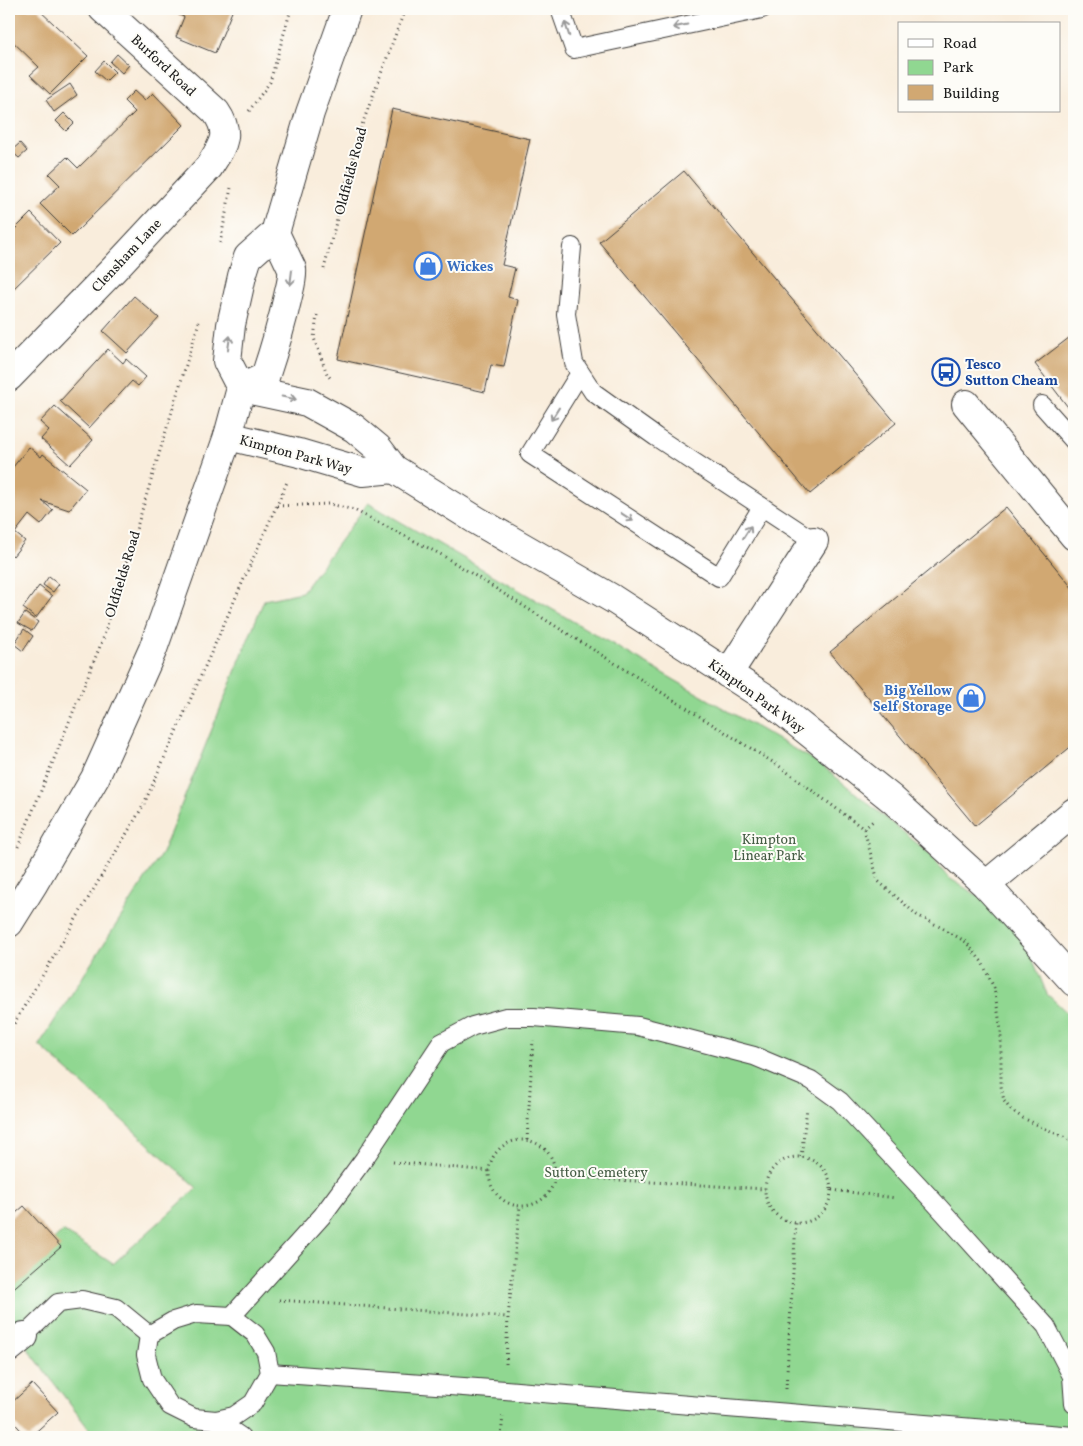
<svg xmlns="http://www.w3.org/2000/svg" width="1083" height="1446" font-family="Vollkorn,serif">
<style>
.green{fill:#90d791;stroke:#567a56}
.building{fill:#d1a872}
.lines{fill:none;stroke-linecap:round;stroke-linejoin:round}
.service-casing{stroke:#3d3b39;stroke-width:20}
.minor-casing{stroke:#3d3b39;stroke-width:30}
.trunk-casing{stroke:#3d3b39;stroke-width:30}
.path{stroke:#3d3b39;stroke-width:3;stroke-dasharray:1 4;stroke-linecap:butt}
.service{stroke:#fff;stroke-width:18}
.minor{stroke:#fff;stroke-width:28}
.trunk{stroke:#fff;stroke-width:28}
.oneway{stroke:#999}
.labels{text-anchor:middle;stroke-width:4;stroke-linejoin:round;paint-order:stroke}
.street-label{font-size:14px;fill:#1c1c1c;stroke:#fdfcf7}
.shop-label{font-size:14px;font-weight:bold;fill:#366cbe;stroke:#fdfcf7;text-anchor:start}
.transit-label{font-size:14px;font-weight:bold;fill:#164399;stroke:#fdfcf7;text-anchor:start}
.park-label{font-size:14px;fill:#455d45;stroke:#fdfcf7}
</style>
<rect width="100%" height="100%" fill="#fdfcf7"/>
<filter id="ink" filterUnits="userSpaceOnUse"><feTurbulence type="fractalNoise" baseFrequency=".02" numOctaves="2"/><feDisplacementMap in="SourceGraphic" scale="10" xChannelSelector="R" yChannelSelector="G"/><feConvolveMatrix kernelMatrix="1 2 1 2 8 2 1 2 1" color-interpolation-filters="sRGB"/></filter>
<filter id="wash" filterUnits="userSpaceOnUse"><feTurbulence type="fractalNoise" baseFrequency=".0096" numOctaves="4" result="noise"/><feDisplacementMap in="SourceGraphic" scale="20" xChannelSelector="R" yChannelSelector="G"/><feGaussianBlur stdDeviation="1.12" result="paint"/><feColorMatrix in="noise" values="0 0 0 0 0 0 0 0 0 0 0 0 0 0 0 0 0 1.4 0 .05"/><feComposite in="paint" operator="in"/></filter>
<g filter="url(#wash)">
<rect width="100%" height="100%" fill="#f9eddc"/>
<polygon class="green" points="368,503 820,764 930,854 949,878 983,899 1025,941 1047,994 1074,1019 1074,1437 95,1437 9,1324 9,1283 63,1231 113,1264 197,1188 39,1045 162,853 264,600 302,592"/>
<g id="blocks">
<g class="building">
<polygon points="9,9 38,9 88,56 50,94 30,75 39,67 9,38"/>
<polygon points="167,9 233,9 215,53 176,37 184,17 167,10"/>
<polygon points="117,54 129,65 122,73 110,62"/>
<polygon points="104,61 115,72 106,81 95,71"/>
<polygon points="70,84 77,95 54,112 46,100"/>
<polygon points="134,91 145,101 153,93 184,125 72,236 40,204 60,185 49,174 67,157 78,168 135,112 124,101"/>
<polygon points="392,109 530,139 502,265 515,268 508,297 518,300 504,367 491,365 485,392 338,359"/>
<polygon points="64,113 74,123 66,131 56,121"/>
<polygon points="20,143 27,151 19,158 11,151"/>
<polygon points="684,171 896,423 810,494 599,242"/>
<polygon points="9,183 16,190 9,197"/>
<polygon points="31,213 60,243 9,293 9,235"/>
<polygon points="134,296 159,318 127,353 103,331"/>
<polygon points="1074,334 1074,415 1035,364"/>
<polygon points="108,349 123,363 126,359 146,377 138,386 132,381 89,428 60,401"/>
<polygon points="55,406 93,440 70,465 41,439 49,430 40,422"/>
<polygon points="29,447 41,457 43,454 86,489 69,510 42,501 53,510 41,525 29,515 15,533 25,541 13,556 9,552 9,472"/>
<polygon points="1006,507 1074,590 1074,744 975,826 830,652"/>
<polygon points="49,576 59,584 53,592 43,585"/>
<polygon points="39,586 52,596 36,618 23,608"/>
<polygon points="25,613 38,622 32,631 18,623"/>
<polygon points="24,629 33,636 23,651 14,644"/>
<polygon points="24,1206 61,1247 9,1292 9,1219"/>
<polygon points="32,1384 58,1412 30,1437 27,1437 9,1417 9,1405"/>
</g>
</g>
</g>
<g filter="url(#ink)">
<use href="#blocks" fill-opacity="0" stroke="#3d3b39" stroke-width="1"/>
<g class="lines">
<g class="service-casing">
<g id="service">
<polyline points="560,9 574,49 762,9"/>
<polyline points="572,247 566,314 574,363 593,392 656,437 814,541"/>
<polyline points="580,373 530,454 719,577 762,507"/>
<polyline points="1042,405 1074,441"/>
<polygon points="196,1314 232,1316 255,1334 266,1352 270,1373 253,1403 234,1416 216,1420 194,1418 170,1406 152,1379 146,1355 149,1335 173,1321"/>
<polyline points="232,1316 322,1216 364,1159 441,1043 473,1026 506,1017 534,1017 638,1026 754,1056 811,1080 840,1101 936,1204 1046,1326 1072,1376 1074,1404"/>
<polyline points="24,1336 58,1303 82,1300 116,1308 149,1335"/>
<polyline points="270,1373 505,1390 1074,1436"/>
<polyline points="216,1420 241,1437"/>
</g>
</g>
<g class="minor-casing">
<g id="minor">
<path d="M9 377 114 269 209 167C222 146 232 135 216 112L103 9"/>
<polyline points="241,388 307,402 354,428 378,448 394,469 476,520 613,599 766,698 892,799 986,885 1074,982"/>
<polyline points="966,404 1074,536"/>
<polyline points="228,436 299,453 363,472 394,469"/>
<polyline points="728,674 814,541"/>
<polyline points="986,885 1074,812"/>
<polyline points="9,1348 24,1336"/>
</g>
</g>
<g class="trunk-casing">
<g id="trunk">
<path d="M241 388 265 377C274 350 282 323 288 296 290 287 293 278 292 269L275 233"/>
<polyline points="9,923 34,883 95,778 153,649 228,436 241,388 227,361 231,325 242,276 248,257 275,233 310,113 347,9"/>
</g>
</g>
<g class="path">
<polyline points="249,111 270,82 291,9"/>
<polyline points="220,243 231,188"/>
<polyline points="324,269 359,133 405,9"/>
<polyline points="317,315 314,338 327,374 331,379"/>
<polyline points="277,506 330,504 354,510 442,555 779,766 864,829 878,881 917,915 944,929 966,942 982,962 994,988 1001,1030 1001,1086 1004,1101 1011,1110 1023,1118 1074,1142"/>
<polyline points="864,829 873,821"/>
<polyline points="18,847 103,639 199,322"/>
<polyline points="9,1032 143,806 288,480"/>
<polyline points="527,1140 533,1040"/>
<circle cx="522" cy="1173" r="33"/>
<polyline points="801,1157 807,1108"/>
<circle cx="798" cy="1190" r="33"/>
<polyline points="393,1162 490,1171"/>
<polyline points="555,1176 765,1189"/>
<polyline points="832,1190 896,1198"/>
<polyline points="279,1300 508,1317"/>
<polyline points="506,1364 508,1317 520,1206"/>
<polyline points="786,1389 796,1222"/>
<polyline points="501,1437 503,1415"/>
</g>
<use href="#service" class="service"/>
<use href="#minor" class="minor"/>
<use href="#trunk" class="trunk"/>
</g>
<defs><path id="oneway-shaft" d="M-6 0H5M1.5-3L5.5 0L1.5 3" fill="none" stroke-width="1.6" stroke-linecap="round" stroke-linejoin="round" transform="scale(1.25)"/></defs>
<g class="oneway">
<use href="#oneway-shaft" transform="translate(680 26) rotate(168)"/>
<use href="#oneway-shaft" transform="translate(567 29) rotate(-108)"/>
<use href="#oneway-shaft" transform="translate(291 278) rotate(97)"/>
<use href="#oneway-shaft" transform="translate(229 343) rotate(-82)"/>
<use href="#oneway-shaft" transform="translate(289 398) rotate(12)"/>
<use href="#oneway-shaft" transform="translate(555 414) rotate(122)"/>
<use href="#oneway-shaft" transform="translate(627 517) rotate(33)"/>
<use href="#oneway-shaft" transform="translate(747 532) rotate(-58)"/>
</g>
</g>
<defs>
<g id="shop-ring" transform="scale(1.4375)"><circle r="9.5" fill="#fdfcf7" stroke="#3f7fe0" stroke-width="1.5"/><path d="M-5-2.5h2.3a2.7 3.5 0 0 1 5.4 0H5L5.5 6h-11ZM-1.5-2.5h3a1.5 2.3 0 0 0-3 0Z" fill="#3f7fe0"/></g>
<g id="bus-ring" transform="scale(1.4375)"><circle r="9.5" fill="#fdfcf7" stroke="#1a4fb4" stroke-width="1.5"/><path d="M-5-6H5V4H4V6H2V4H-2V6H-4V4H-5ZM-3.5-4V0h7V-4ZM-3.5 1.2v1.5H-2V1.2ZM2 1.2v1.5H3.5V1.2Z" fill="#1a4fb4"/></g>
</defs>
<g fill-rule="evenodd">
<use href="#shop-ring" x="428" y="266"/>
<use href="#bus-ring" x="946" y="372"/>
<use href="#shop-ring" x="971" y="698"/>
</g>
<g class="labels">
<g class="street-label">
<text transform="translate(164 65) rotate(43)" y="5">Burford Road</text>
<text transform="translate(350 171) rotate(-75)" y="5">Oldfields Road</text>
<text transform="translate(126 255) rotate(-47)" y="5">Clensham Lane</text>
<text transform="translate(296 454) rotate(15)" y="5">Kimpton Park Way</text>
<text transform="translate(122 574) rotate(-73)" y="5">Oldfields Road</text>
<text transform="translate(757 696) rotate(36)" y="5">Kimpton Park Way</text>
</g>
<g class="shop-label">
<text x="447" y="271">Wickes</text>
<text x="952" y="695" text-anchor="end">Big Yellow<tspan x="952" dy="16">Self Storage</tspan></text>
</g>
<g class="transit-label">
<text x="965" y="369">Tesco<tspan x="965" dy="16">Sutton Cheam</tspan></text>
</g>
<g class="park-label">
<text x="769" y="844">Kimpton<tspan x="769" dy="16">Linear Park</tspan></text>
<text x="596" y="1177">Sutton Cemetery</text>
</g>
</g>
<rect width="1083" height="1446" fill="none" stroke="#fdfcf7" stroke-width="30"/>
<rect x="898" y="22" width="162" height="90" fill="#fdfcf7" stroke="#a3a29f"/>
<rect x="908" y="39" width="25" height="8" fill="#ffffff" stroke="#a3a29f"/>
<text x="943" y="48" font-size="15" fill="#1c1c1c">Road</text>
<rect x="908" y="60" width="25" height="15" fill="#90d791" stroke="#a3a29f"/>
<text x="943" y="72" font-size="15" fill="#1c1c1c">Park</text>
<rect x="908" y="85" width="25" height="15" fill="#d1a872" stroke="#a3a29f"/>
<text x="943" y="98" font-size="15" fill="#1c1c1c">Building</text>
</svg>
